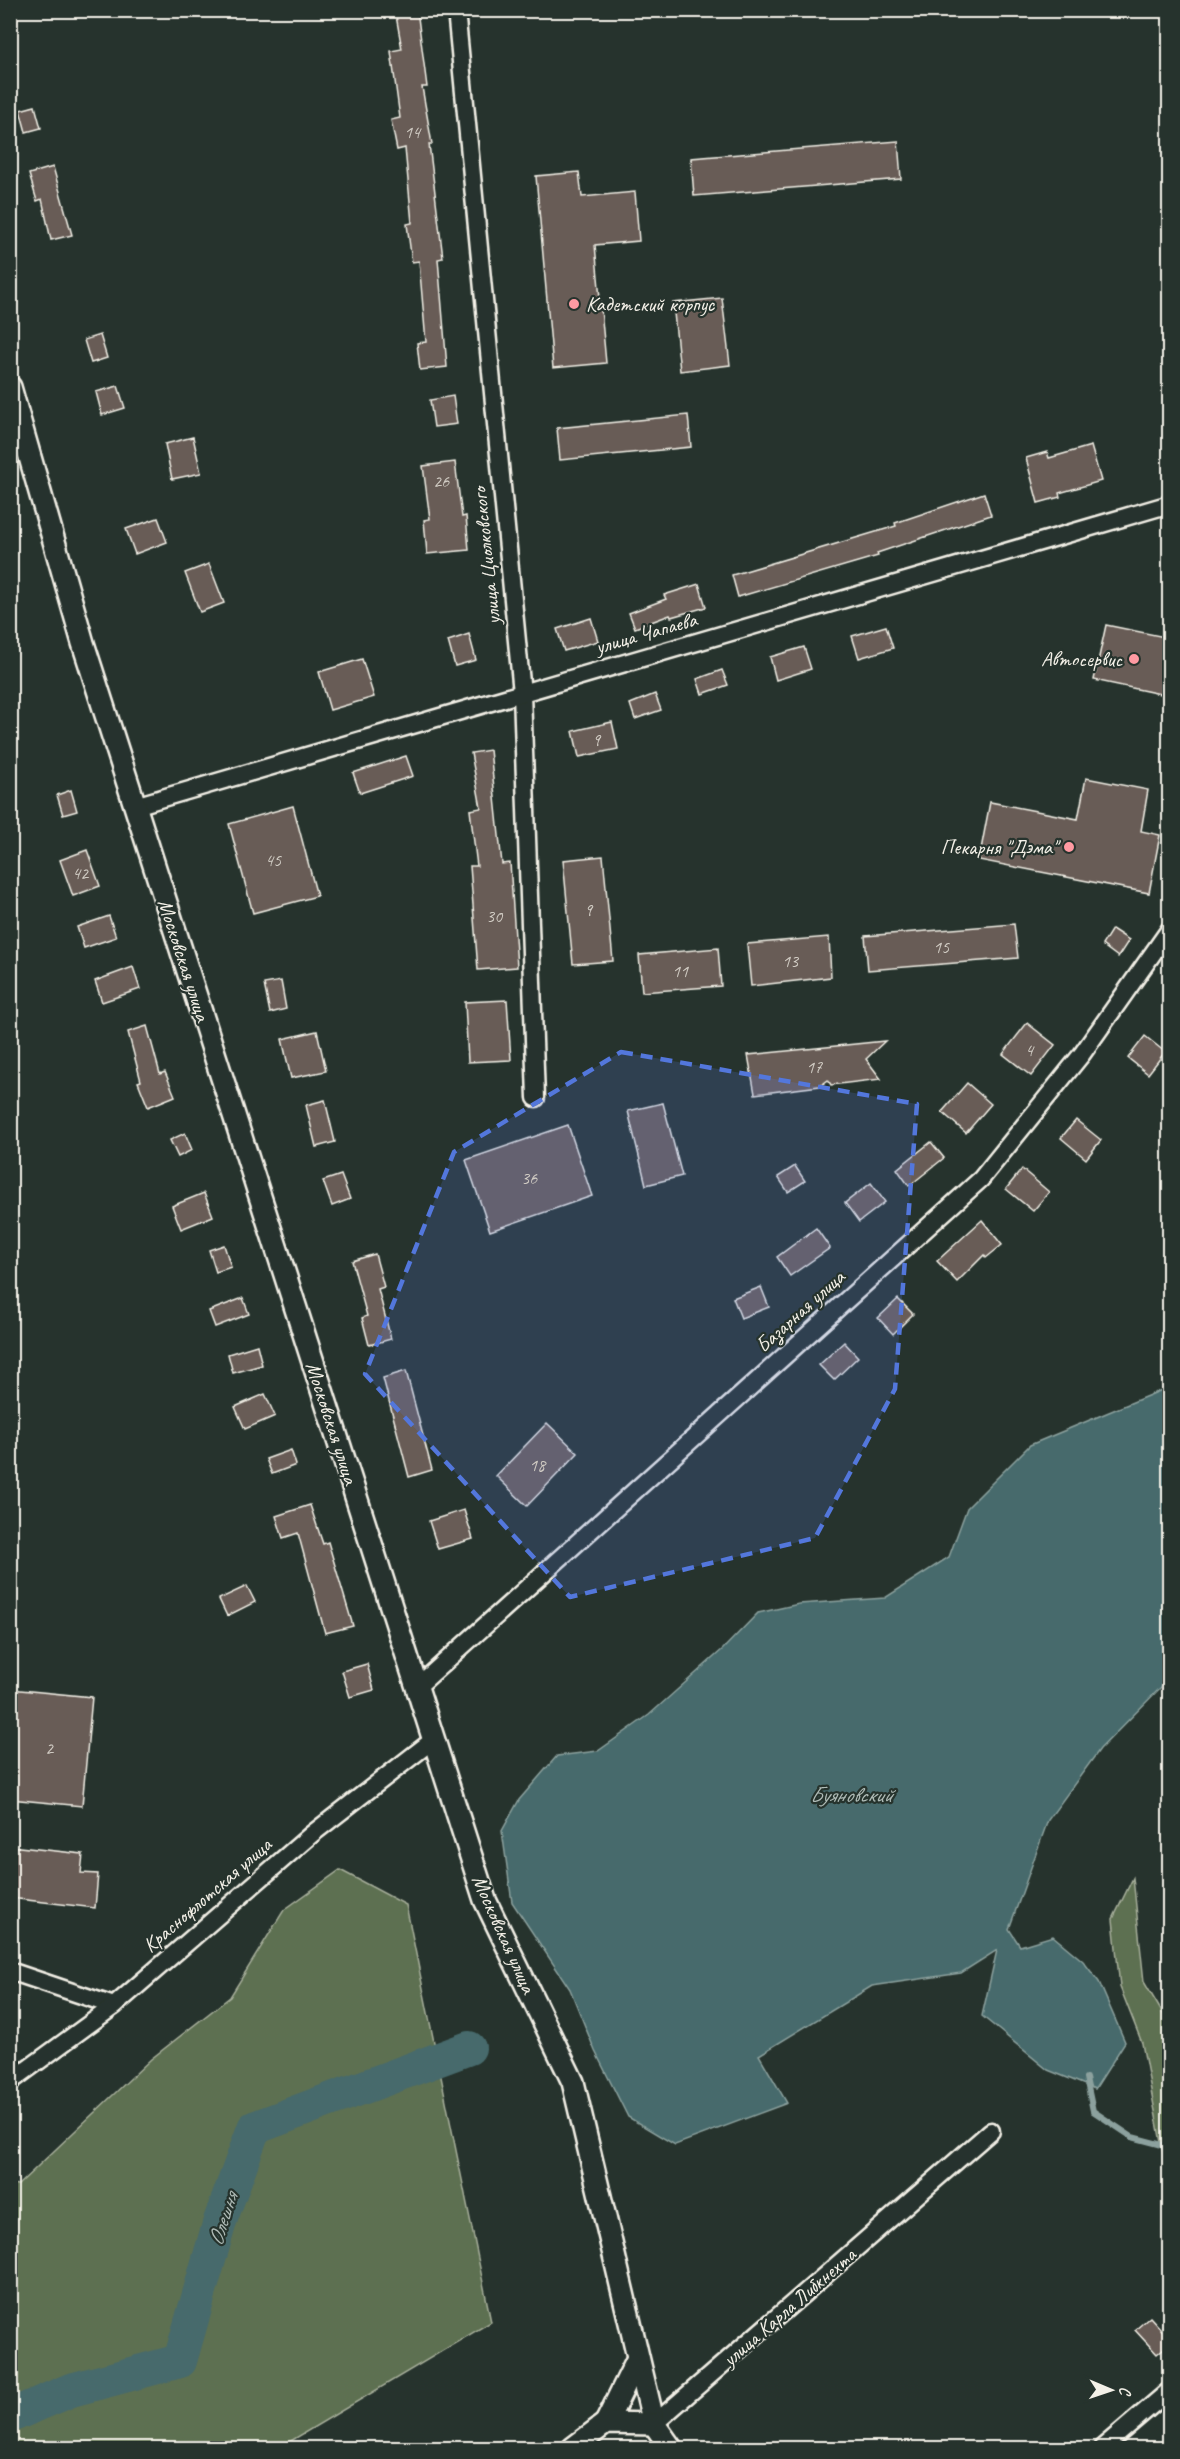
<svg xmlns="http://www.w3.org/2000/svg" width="1180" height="2459" font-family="Caveat,sans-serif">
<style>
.green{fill:#5d6f51;stroke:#a8b09c;stroke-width:1.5}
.water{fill:#476b6c;stroke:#8ca19e;stroke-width:1.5}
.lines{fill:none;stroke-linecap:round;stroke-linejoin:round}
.stream{stroke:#8ca19e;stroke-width:6}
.river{stroke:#476b6c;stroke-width:34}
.building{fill:#675c56;stroke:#f4f1e8;stroke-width:1.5}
.minor-casing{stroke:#f4f1e8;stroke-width:21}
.tertiary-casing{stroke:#f4f1e8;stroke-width:26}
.minor{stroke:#26332d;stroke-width:16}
.tertiary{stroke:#26332d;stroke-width:21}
.marked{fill:#5377dc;fill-opacity:0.2;stroke:#5377dc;stroke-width:4.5;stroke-dasharray:12 8;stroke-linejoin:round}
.poi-dot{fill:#ff9aa2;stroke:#26332d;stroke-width:2}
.labels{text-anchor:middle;stroke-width:4.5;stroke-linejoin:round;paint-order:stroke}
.number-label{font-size:18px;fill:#d1ccc4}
.poi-label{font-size:21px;fill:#f4f1e8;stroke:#26332d;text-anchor:end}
.street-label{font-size:21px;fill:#f4f1e8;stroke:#26332d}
.water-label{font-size:22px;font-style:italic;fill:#afbbb6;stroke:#26332d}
</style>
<rect width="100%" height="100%" fill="#26332d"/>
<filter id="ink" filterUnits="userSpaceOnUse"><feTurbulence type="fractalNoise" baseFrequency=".0167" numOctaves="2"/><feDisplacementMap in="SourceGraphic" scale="12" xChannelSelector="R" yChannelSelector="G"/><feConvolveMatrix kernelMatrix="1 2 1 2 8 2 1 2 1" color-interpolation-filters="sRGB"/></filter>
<g filter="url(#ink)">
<g class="green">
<polygon points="340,1870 406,1905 491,2322 279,2448 11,2448 11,2184 18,2185 151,2059 230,1997 284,1910"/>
<polygon points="1133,1878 1144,1982 1169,2024 1169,2167 1163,2153 1142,2043 1120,1987 1113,1919"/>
</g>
<polygon class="water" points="1169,1387 1169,1679 1100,1749 1048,1820 1009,1929 1020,1946 1053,1936 1083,1961 1099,1982 1125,2042 1095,2089 1048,2070 982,2016 997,1950 961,1973 872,1986 759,2055 787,2103 675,2145 628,2117 595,2051 570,1989 512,1902 502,1831 519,1800 557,1756 598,1751 649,1715 723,1649 758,1613 799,1604 885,1598 949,1557 967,1508 1030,1445"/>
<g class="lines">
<polyline class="stream" points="1086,2078 1093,2111 1132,2137 1170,2147"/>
<polyline class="river" points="10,2416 71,2390 180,2361 220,2221 254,2128 469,2048"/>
</g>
<g class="building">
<polygon points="395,10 417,10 427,87 422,87 432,144 429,144 443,258 438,259 447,367 420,370 417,343 426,342 419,261 412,262 407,224 412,223 405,148 397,150 391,120 400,118 391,51 402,49"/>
<polygon points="35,106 41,128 26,132 20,110"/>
<polygon points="898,141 901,179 694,196 691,158"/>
<polygon points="53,167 72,235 51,240 42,199 37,201 29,174"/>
<polygon points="579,172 582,197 635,192 639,241 595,245 606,363 553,368 536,176"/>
<polygon points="722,298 730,365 680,371 673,303"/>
<polygon points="100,335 107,358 91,363 84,340"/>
<polygon points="118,386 125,408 102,415 96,392"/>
<polygon points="453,396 457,424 434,427 430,400"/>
<polygon points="688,415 691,447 560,460 557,428"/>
<polygon points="193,437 201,473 172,479 165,444"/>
<polygon points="1091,446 1101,481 1059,493 1060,497 1038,503 1026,458 1047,452 1049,458"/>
<polygon points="455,462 462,517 466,516 469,550 427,554 424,520 430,519 423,466"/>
<polygon points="984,493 991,515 877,553 878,556 738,597 732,575 896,526 895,523"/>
<polygon points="158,518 167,542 135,554 126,529"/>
<polygon points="209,564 224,603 200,612 185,573"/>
<polygon points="699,584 706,607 671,617 670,615 635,628 629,613 666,599 664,595"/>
<polygon points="591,618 598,641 564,651 557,629"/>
<polygon points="1106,625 1170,638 1170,696 1094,680"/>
<polygon points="886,626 893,648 859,658 852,636"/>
<polygon points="469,634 476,660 455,666 448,641"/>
<polygon points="804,647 811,669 776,680 770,657"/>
<polygon points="362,659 374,697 330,710 319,672"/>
<polygon points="722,670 728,685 702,694 697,679"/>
<polygon points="655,694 661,710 635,719 630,704"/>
<polygon points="612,722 618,749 579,757 573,731"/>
<polygon points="490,750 502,864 510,863 517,967 478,970 470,866 477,866 470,810 481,808 471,753"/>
<polygon points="406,756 413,776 360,793 353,773"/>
<polygon points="1086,778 1148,790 1141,831 1160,835 1149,893 979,860 990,802 1078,819"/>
<polygon points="71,790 77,811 63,815 57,795"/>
<polygon points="293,806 317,896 253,913 229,824"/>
<polygon points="87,850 100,886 73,896 60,860"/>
<polygon points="603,856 613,961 573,964 563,860"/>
<polygon points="109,916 116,937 84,948 77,927"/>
<polygon points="1014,924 1018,958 868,970 865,936"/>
<polygon points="1112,929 1129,940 1118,957 1102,945"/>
<polygon points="829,937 831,977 751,986 747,944"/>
<polygon points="718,948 721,986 642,992 639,955"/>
<polygon points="133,967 140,989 102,1002 95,981"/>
<polygon points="281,981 286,1009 270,1013 264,984"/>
<polygon points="507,1000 511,1060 468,1062 465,1002"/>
<polygon points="1027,1023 1055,1045 1031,1076 1003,1054"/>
<polygon points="147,1026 160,1074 165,1072 175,1096 148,1107 138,1082 141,1081 128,1032"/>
<polygon points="317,1031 326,1071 291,1078 282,1039"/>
<polygon points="1145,1036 1165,1052 1148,1074 1128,1058"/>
<polygon points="885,1041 866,1059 881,1079 831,1085 828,1080 820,1086 755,1094 748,1055"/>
<polygon points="967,1083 991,1104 966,1133 942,1112"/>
<polygon points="325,1100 335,1142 316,1147 306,1105"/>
<polygon points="663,1103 682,1176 646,1185 628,1111"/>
<polygon points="1076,1120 1101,1140 1086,1159 1061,1138"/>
<polygon points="568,1125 592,1196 490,1231 466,1160"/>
<polygon points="185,1133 192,1150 178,1157 170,1140"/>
<polygon points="931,1142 944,1158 909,1186 897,1169"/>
<polygon points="795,1166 805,1181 788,1192 778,1177"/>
<polygon points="1022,1169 1049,1192 1033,1211 1006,1189"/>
<polygon points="341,1175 350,1199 332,1206 323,1181"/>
<polygon points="871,1183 885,1202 859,1222 845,1203"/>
<polygon points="204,1193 213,1216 181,1229 172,1206"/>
<polygon points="982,1220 1002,1245 986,1258 984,1255 957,1282 937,1261"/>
<polygon points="816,1228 830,1248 790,1276 777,1257"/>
<polygon points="224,1245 231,1267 216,1272 209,1250"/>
<polygon points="375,1254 384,1287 378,1289 391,1339 369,1345 362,1318 367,1316 352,1261"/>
<polygon points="761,1287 769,1307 741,1318 733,1298"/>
<polygon points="243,1298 249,1314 215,1327 209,1311"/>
<polygon points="898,1299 913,1314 893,1334 878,1318"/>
<polygon points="844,1342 858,1357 834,1380 819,1365"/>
<polygon points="257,1345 262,1365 233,1373 228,1354"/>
<polygon points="406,1371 432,1470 409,1477 383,1378"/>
<polygon points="265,1394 275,1416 245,1429 235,1407"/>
<polygon points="547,1423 578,1453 527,1506 496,1476"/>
<polygon points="291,1450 296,1465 272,1474 266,1459"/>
<polygon points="310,1505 323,1544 328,1542 353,1626 325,1633 298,1533 283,1538 276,1516"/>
<polygon points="464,1510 473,1539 438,1549 429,1521"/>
<polygon points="247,1586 255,1602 227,1616 219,1599"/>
<polygon points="367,1664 374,1690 350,1697 342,1671"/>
<polygon points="10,1689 92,1697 82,1806 10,1799"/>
<polygon points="10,1846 83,1854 81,1873 98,1874 95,1908 10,1898"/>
<polygon points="1150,2317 1170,2339 1170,2343 1157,2354 1135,2330"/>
</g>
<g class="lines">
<g class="minor-casing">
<g id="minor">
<polyline points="456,10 522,693 536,1098"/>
<polyline points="135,806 1170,504"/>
<polyline points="417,1687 981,1179 1082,1054 1170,929"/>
<polyline points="10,1971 114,2006"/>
<polyline points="10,2082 114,2006 312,1834 433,1740"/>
<polyline points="654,2424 991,2131"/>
<polyline points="1102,2448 1170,2390"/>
</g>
</g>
<g class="tertiary-casing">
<g id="tertiary">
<polyline points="10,387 83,643 485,1900 573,2082 654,2424 671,2448"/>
<polyline points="606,2423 638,2358"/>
<polyline points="573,2448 606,2423 654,2424"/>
</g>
</g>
<use href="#minor" class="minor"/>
<use href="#tertiary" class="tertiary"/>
</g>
</g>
<path class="marked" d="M621 1052 917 1104 895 1389 815 1538 570 1597 365 1374 454 1152Z"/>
<g class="poi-dot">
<circle cx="574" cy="304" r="6"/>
<circle cx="1134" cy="659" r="6"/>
<circle cx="1069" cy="847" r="6"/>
</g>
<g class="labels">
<g class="number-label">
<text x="412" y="138">14</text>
<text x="441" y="487">26</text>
<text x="596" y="746">9</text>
<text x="273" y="866">45</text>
<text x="80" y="879">42</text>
<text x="588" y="916">9</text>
<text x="494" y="922">30</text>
<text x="941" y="953">15</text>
<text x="790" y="967">13</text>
<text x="680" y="977">11</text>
<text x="1029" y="1056">4</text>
<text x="814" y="1073">17</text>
<text x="529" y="1184">36</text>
<text x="537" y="1471">18</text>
<text x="49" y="1754">2</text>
</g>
<g class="poi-label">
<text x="586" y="311" text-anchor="start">Кадетский корпус</text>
<text x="1122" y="666">Автосервис</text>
<text x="1057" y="854">Пекарня "Дэма"</text>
</g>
<g class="street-label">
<text transform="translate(486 556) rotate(-96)" y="7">улица Циолковского</text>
<text transform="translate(646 633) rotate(-16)" y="7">улица Чапаева</text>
<text transform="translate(184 960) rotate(72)" y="7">Московская улица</text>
<text transform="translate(800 1311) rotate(-42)" y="7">Базарная улица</text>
<text transform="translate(332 1423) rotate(72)" y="7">Московская улица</text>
<text transform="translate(207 1895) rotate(-41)" y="7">Краснофлотская улица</text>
<text transform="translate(504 1934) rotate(66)" y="7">Московская улица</text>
<text transform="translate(789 2307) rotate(-41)" y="7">улица Карла Либкнехта</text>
</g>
<g class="water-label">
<text x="851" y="1802">Буяновский</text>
<text transform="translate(222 2219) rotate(-72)" y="8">Олешня</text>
</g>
</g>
<rect width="1180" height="2459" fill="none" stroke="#26332d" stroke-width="36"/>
<rect x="18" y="18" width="1144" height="2423" fill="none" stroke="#f4f1e8" stroke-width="2" filter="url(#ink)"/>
<g transform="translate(1111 2390) rotate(92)" stroke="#26332d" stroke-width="4.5" paint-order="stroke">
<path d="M0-4.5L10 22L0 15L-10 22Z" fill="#f4f1e8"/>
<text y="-9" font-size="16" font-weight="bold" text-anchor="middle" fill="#f4f1e8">С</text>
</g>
</svg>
